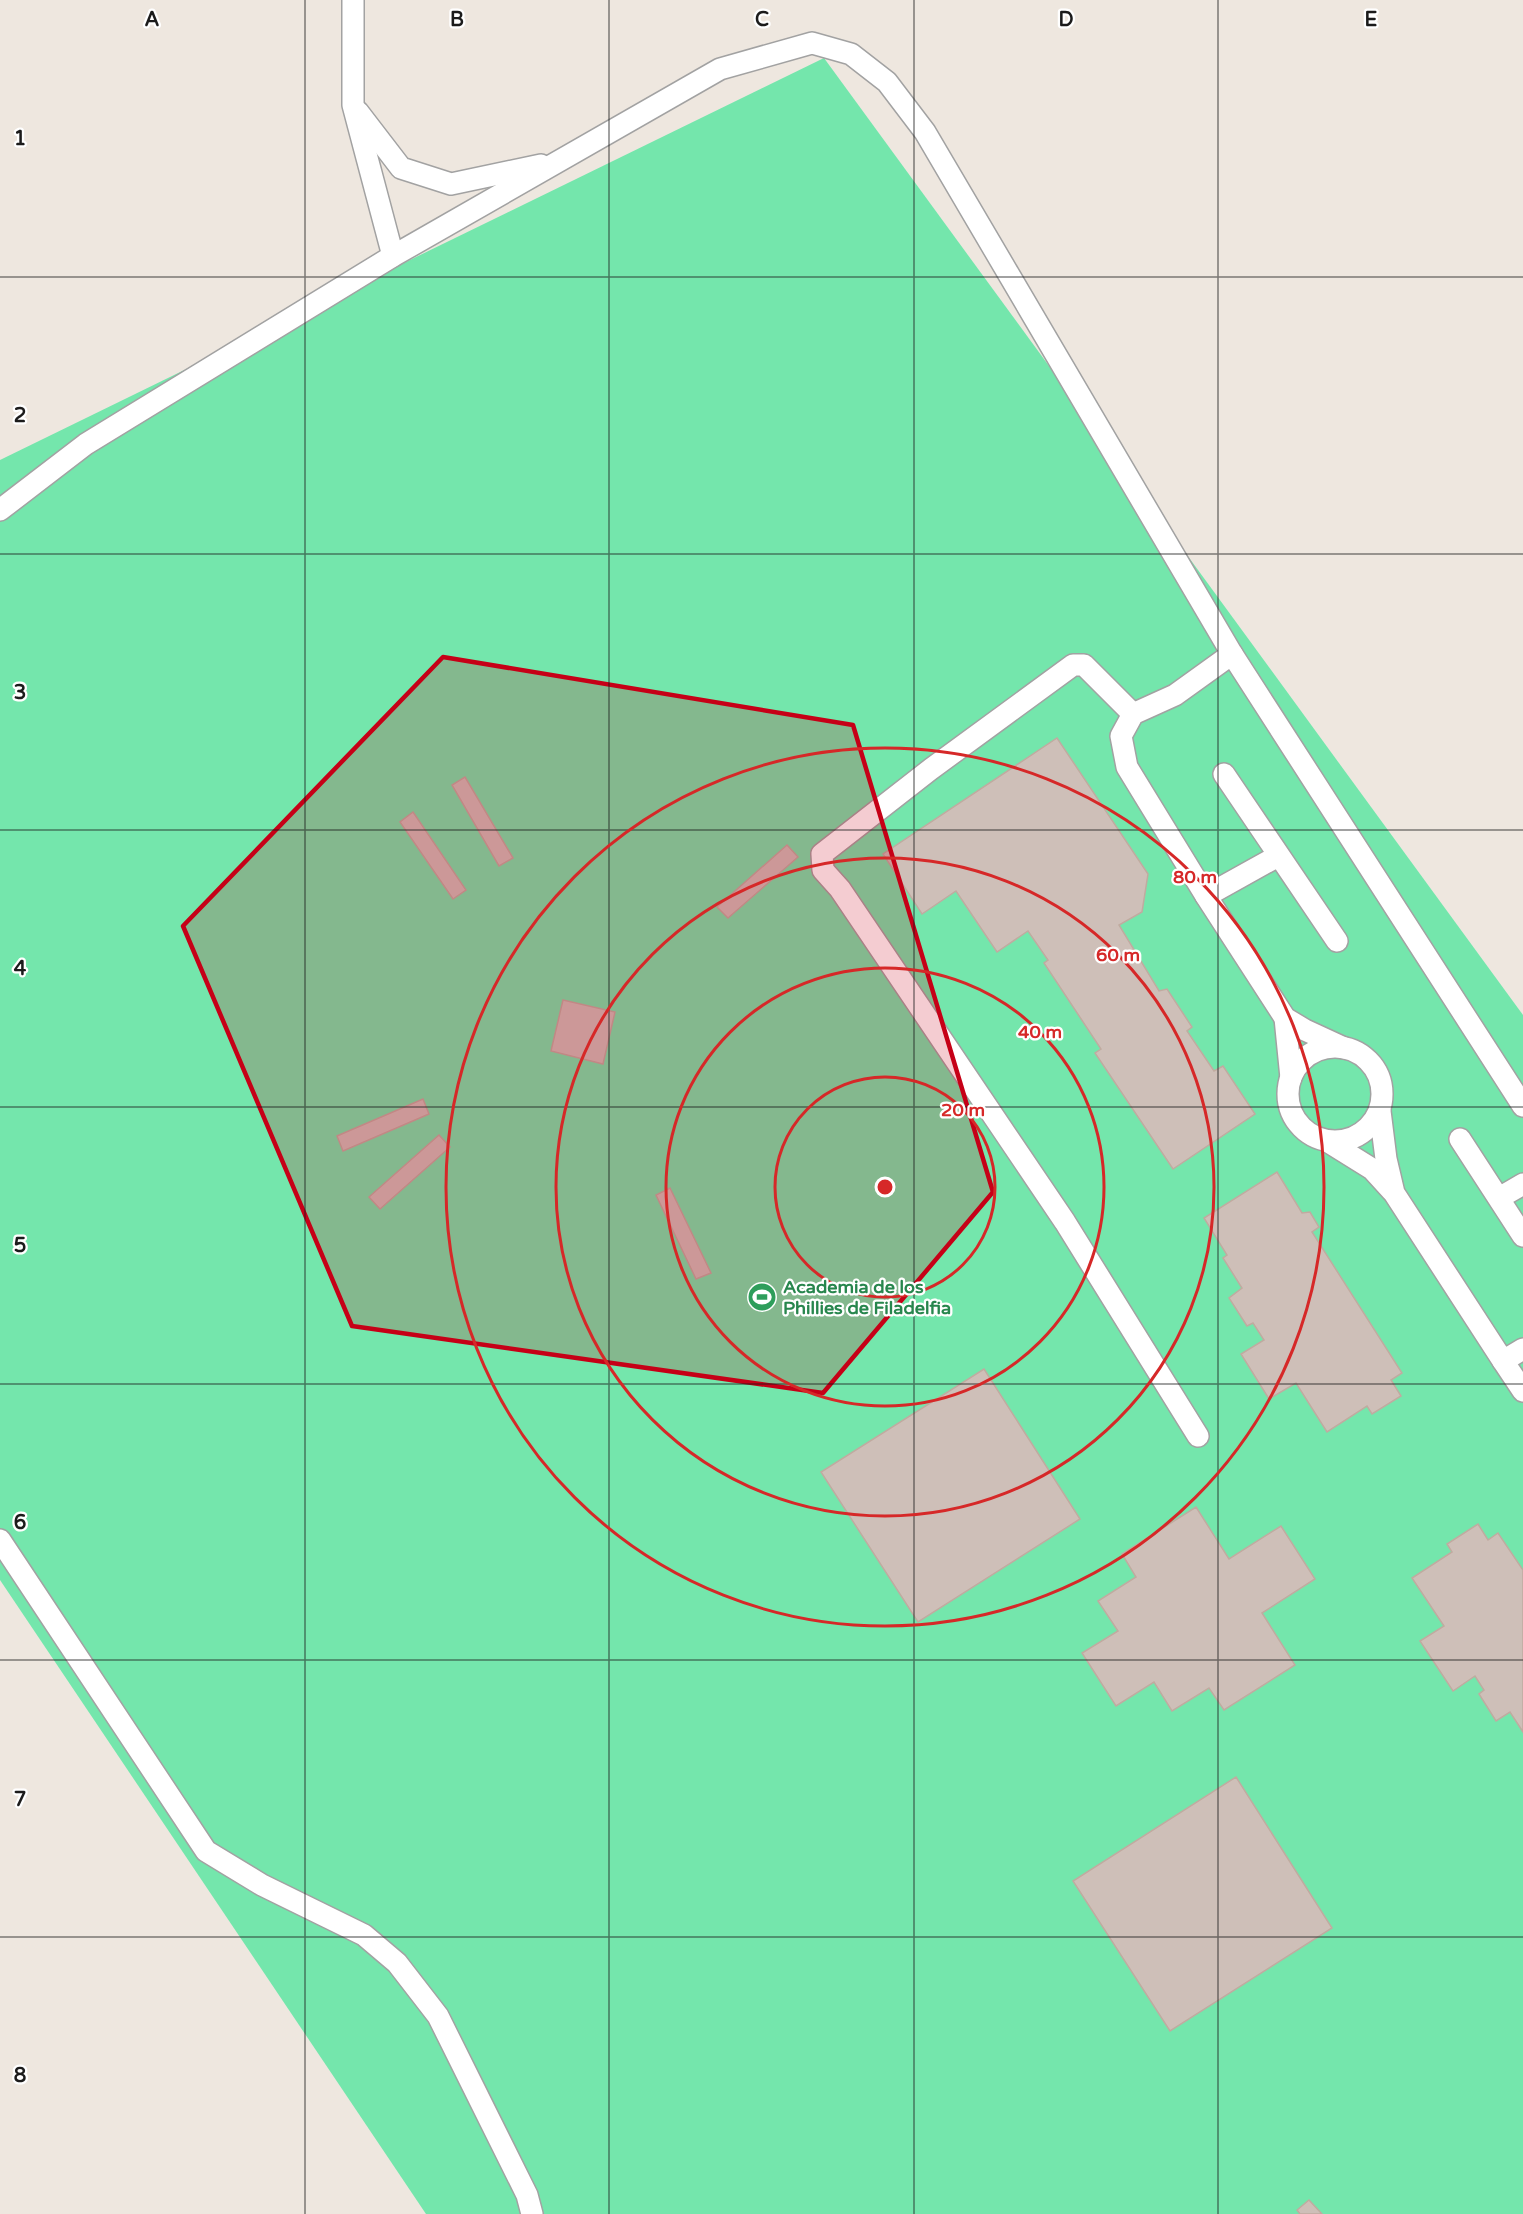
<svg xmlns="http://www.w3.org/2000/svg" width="1523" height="2214" font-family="'Varela Round',sans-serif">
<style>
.pitch{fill:#74e6ac}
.building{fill:#cebfb8;stroke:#c0aba0;stroke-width:1.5}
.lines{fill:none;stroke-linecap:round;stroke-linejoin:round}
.lane-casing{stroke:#a2a2a2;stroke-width:24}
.lane{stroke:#fff;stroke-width:21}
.marked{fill:#c60017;fill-opacity:0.2;stroke:#c60017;stroke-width:4.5;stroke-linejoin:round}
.grid{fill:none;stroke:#1b1b1b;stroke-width:1.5;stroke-opacity:0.55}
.ring{fill:none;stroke:#d62828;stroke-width:3}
.labels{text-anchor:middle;stroke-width:4.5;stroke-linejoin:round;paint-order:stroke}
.leisure-label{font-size:18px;font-weight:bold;fill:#27864d;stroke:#fff;text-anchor:start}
.grid-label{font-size:20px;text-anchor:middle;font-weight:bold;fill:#1b1b1b;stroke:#fff;stroke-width:4.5;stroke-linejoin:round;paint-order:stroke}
.centre{fill:#d62828;stroke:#fff;stroke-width:3}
.ring-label{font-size:18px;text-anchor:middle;font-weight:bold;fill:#d62828;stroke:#fff;stroke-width:4.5;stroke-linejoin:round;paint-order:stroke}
</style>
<rect width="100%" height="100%" fill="#eee7df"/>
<polygon class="pitch" points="824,58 1523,1015 1523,2214 426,2214 0,1580 0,460"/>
<g class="building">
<polygon points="1057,738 1148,874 1142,912 1119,925 1159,991 1167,989 1192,1027 1187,1031 1214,1071 1223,1066 1255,1114 1173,1169 1095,1053 1101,1049 1044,963 1048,960 1028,931 997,952 956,891 922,914 883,854"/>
<polygon points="465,777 513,858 499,866 452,785"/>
<polygon points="413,812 466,890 453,899 400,822"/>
<polygon points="787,845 798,857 728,918 717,907"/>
<polygon points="563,1000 615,1012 603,1064 551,1051"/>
<polygon points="423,1099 429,1114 343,1151 337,1136"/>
<polygon points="439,1135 450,1147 380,1209 369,1197"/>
<polygon points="1277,1172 1302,1213 1310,1212 1319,1227 1312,1232 1402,1373 1391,1380 1401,1396 1372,1414 1367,1406 1327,1432 1296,1383 1269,1399 1241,1354 1264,1340 1253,1323 1247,1326 1229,1298 1242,1288 1223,1258 1227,1255 1204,1218"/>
<polygon points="670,1188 711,1273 696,1279 656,1195"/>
<polygon points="984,1369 1080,1519 918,1622 821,1472"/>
<polygon points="1196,1507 1229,1559 1281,1526 1315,1579 1262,1613 1295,1665 1224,1710 1209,1688 1172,1711 1154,1682 1116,1706 1082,1653 1118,1631 1098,1601 1136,1577 1122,1554"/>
<polygon points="1478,1524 1488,1540 1498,1533 1523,1570 1523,1732 1510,1712 1496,1721 1479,1694 1484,1690 1475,1676 1453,1691 1420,1641 1444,1626 1412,1578 1452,1552 1447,1544"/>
<polygon points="1236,1777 1332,1928 1170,2031 1073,1881"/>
<polygon points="1309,2200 1322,2214 1300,2214 1297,2210"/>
</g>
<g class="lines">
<g class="lane-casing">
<g id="lane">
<polyline points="353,0 353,105 393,256"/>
<polyline points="358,112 401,168 451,184 541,165"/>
<polyline points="0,510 86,444 393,256 720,69 812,43 851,54 887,82 925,132 1232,654 1523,1106"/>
<polyline points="1232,654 1175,695 1133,714 1121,736 1127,767 1206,896 1285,1018 1305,1030 1344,1048"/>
<polyline points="1133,714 1084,665 1073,665 931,769 822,854 823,870 840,889 1065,1222 1198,1436"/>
<polyline points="1224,774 1337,941"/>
<polyline points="1206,896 1278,856"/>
<polyline points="1285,1018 1291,1078"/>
<circle cx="1335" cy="1094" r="47"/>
<polyline points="1380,1111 1386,1159 1394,1193 1503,1361 1523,1349"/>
<polyline points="1460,1139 1523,1236"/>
<polyline points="1327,1141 1372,1169 1392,1191"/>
<polyline points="1499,1198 1523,1184"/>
<polyline points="1503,1361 1523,1391"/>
<polyline points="0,1540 206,1851 262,1885 364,1935 397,1963 438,2016 527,2195 532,2214"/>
</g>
</g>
<use href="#lane" class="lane"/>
</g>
<path class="marked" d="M443 657 853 725 993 1192 823 1393 352 1326 183 926Z"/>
<path class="grid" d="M305 0V2214M609 0V2214M914 0V2214M1218 0V2214M0 277H1523M0 554H1523M0 830H1523M0 1107H1523M0 1384H1523M0 1660H1523M0 1937H1523"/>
<g class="ring">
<circle cx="885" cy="1187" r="110"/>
<circle cx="885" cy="1187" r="219"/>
<circle cx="885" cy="1187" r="329"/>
<circle cx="885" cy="1187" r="439"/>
</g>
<defs>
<g id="stadium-disc" transform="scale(1.5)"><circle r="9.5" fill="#2e9e5b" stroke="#fff"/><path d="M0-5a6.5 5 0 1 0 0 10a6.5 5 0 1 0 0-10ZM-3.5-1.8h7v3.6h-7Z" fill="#fff"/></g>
</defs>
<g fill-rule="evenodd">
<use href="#stadium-disc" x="762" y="1297"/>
</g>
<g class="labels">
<g class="leisure-label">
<text x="783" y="1293">Academia de los<tspan x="783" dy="21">Phillies de Filadelfia</tspan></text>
</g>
</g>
<g class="grid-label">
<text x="152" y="26">A</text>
<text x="457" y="26">B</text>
<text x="762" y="26">C</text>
<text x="1066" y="26">D</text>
<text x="1371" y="26">E</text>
<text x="20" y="145">1</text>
<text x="20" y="422">2</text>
<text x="20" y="699">3</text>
<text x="20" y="975">4</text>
<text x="20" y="1252">5</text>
<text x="20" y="1529">6</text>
<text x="20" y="1806">7</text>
<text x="20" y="2082">8</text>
</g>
<circle cx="885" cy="1187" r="9" class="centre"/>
<g class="ring-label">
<text x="1195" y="883">80 m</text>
<text x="1118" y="961">60 m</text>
<text x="1040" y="1038">40 m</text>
<text x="963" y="1116">20 m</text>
</g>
</svg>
